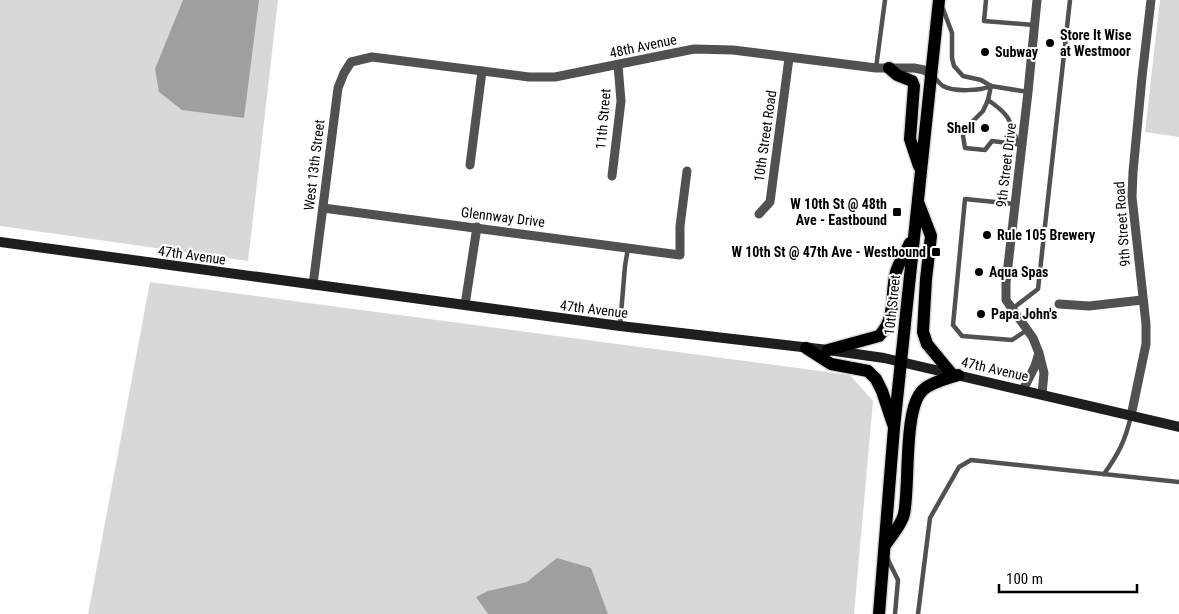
<svg xmlns="http://www.w3.org/2000/svg" width="1179" height="614" font-family="'Roboto Condensed',sans-serif">
<style>
.green{fill:#d8d8d8}
.water{fill:#9f9f9f}
.lines{fill:none;stroke-linecap:round;stroke-linejoin:round}
.primary-casing{stroke:#dbdbdb;stroke-width:15}
.lane{stroke:#515151;stroke-width:4.5}
.street{stroke:#515151;stroke-width:9}
.secondary{stroke:#1e1e1e;stroke-width:10}
.primary{stroke:#000;stroke-width:12}
.poi-dot{fill:#000;stroke:#fff;stroke-width:2}
.labels{text-anchor:middle;stroke-width:4;stroke-linejoin:round;paint-order:stroke}
.poi-label{font-size:14px;font-weight:bold;fill:#000;stroke:#fff;text-anchor:start}
.street-label{font-size:14px;fill:#000;stroke:#fff}
</style>
<rect width="100%" height="100%" fill="#fff"/>
<g class="green">
<polygon points="0,0 278,0 248,261 0,226"/>
<polygon points="1160,0 1179,0 1179,137 1145,132"/>
<polygon points="150,282 850,375 873,401 854,614 88,614"/>
</g>
<g class="water">
<polygon points="183,0 259,0 244,118 182,110 159,92 155,69"/>
<polygon points="557,558 591,568 608,614 488,614 476,597 488,591 527,582"/>
</g>
<g class="lines">
<g class="primary-casing">
<g id="primary">
<polyline points="889,68 897,75 912,81 914,86 910,139 919,166"/>
<polyline points="918,202 931,236 926,279 923,332 927,344 951,373"/>
<polyline points="806,348 831,364 868,371 876,379 882,391 893,424"/>
<path d="M828 350 879 336C897 318 890 294 896 272 899 262 906 252 910 243"/>
<path d="M886 544C892 535 902 524 904 514 910 487 903 408 923 390 932 382 946 379 958 375"/>
<polyline points="879,614 894,428 939,0"/>
</g>
</g>
<g class="lane">
<polyline points="986,0 984,21 1034,25"/>
<polyline points="943,9 952,33 952,58 954,66 963,76 981,80 991,86 1028,92"/>
<polyline points="876,68 885,0"/>
<path d="M934 77C937 80 940 84 943 86 954 92 980 91 991 86"/>
<polyline points="991,86 988,100 983,111 965,129 963,136 965,148 985,150 992,141 1023,145"/>
<path d="M988 100C1010 115 1010 120 1018 144"/>
<polyline points="1015,204 965,199 953,325 962,336 1012,340 1027,330"/>
<polyline points="1012,309 1038,289 1070,0"/>
<polyline points="620,326 625,266 628,248"/>
<path d="M1104 474C1119 453 1125 441 1131 416"/>
<polyline points="887,558 898,580 895,614"/>
<polyline points="918,614 930,518 959,467 971,460 1179,482"/>
</g>
<g class="street">
<polyline points="1037,0 1028,92 1006,283 1006,300 1033,338 1039,353 1044,373 1042,394"/>
<polyline points="470,165 482,71"/>
<polyline points="612,176 621,101 618,65"/>
<polyline points="323,208 680,255 680,226 687,171"/>
<polyline points="759,214 770,202 789,58"/>
<polyline points="313,285 338,88 344,73 351,62 372,57 529,77 555,77 694,49 733,50 876,68 914,68 924,70 931,74"/>
<polyline points="1059,304 1089,306 1142,300"/>
<polyline points="465,305 477,227"/>
<polyline points="1023,390 1035,366 1038,356"/>
<polyline points="1131,416 1146,344 1146,324 1132,197 1133,172 1142,77 1151,0"/>
</g>
<polyline class="secondary" points="0,242 620,326 828,350 884,358 1179,427"/>
<use href="#primary" class="primary"/>
</g>
<g class="poi-dot">
<circle cx="1050" cy="43" r="5"/>
<circle cx="985" cy="52" r="5"/>
<circle cx="985" cy="128" r="5"/>
<rect x="892" y="207" width="10" height="10" rx="2.5"/>
<circle cx="987" cy="235" r="5"/>
<rect x="931" y="247" width="10" height="10" rx="2.5"/>
<circle cx="979" cy="272" r="5"/>
<circle cx="981" cy="314" r="5"/>
</g>
<g class="labels">
<g class="poi-label">
<text x="1060" y="40">Store It Wise<tspan x="1060" dy="16">at Westmoor</tspan></text>
<text x="995" y="57">Subway</text>
<text x="975" y="133" text-anchor="end">Shell</text>
<text x="887" y="209" text-anchor="end">W 10th St @ 48th<tspan x="887" dy="16">Ave - Eastbound</tspan></text>
<text x="997" y="240">Rule 105 Brewery</text>
<text x="926" y="257" text-anchor="end">W 10th St @ 47th Ave - Westbound</text>
<text x="989" y="277">Aqua Spas</text>
<text x="991" y="319">Papa John's</text>
</g>
<g class="street-label">
<text transform="translate(643 46) rotate(-12)" y="5">48th Avenue</text>
<text transform="translate(603 119) rotate(-85)" y="5">11th Street</text>
<text transform="translate(765 136) rotate(-82)" y="5">10th Street Road</text>
<text transform="translate(314 165) rotate(-83)" y="5">West 13th Street</text>
<text transform="translate(1006 165) rotate(-83)" y="5">9th Street Drive</text>
<text transform="translate(503 217) rotate(7)" y="5">Glennway Drive</text>
<text transform="translate(1122 224) rotate(-94)" y="5">9th Street Road</text>
<text transform="translate(192 255) rotate(8)" y="5">47th Avenue</text>
<text transform="translate(892 305) rotate(-84)" y="5">10th Street</text>
<text transform="translate(594 309) rotate(7)" y="5">47th Avenue</text>
<text transform="translate(995 369) rotate(13)" y="5">47th Avenue</text>
</g>
</g>
<path d="M999 584v8h138v-8" fill="none" stroke="#000000" stroke-width="2.5"/>
<text x="1006" y="584" font-size="15" fill="#000000" stroke="#ffffff" stroke-width="4" paint-order="stroke">100 m</text>
</svg>
